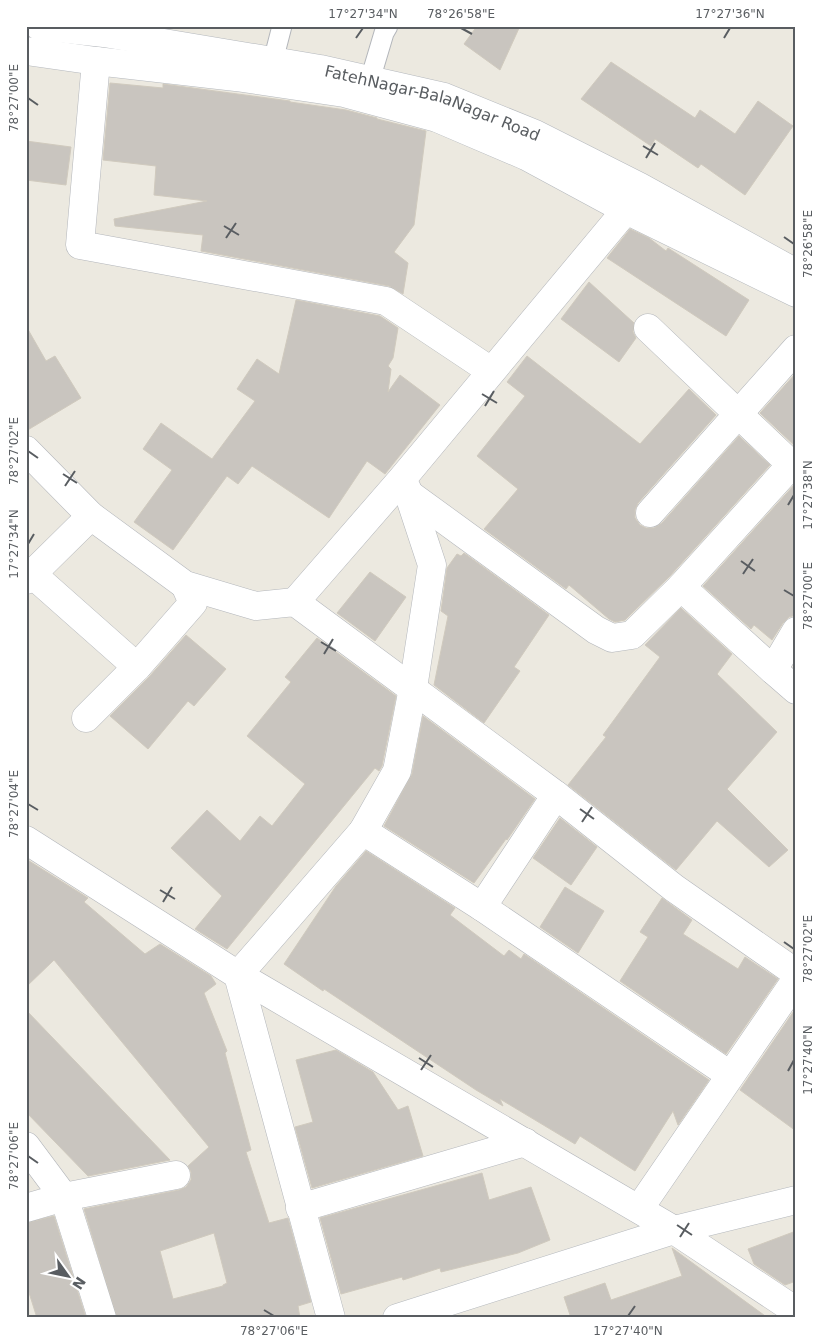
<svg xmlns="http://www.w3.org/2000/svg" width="822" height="1344" font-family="'DejaVu Sans',sans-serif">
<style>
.building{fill:#c9c5bf;stroke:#d0cabe;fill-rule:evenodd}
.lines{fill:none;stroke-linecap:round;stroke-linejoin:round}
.lane-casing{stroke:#b3b6bb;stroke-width:21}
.street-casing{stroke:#b3b6bb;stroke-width:29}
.secondary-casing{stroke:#b4b8bd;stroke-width:29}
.lane{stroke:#fff;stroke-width:19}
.street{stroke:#fff;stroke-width:28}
.secondary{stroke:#fff;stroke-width:28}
.ticks{fill:none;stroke:#595d61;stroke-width:2}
.labels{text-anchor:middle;stroke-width:5;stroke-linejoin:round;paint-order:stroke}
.street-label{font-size:16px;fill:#595d61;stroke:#fff}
.neatline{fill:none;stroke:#595d61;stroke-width:2}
.ticks-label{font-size:12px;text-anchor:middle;fill:#595d61}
</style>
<rect width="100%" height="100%" fill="#ece9e0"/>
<g class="building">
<polygon points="477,26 520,26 500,70 464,44"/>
<polygon points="611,62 695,118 700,110 735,134 758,101 793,126 745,195 701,164 698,168 655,139 651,146 581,99"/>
<polygon points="110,83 163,88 163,84 290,101 290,102 346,110 377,118 377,119 426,131 414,225 394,252 408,263 403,294 389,286 201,251 203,235 115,226 114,219 207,201 154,195 156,166 103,160"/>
<polygon points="26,141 71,147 66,185 26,180"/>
<polygon points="630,229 649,238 666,251 668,248 749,300 726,336 607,258"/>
<polygon points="589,282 634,323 633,332 636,338 619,362 561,319"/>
<polygon points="296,300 380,316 398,328 393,358 388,366 391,369 388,392 400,375 440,405 385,474 367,461 329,518 252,466 238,484 227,476 173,550 134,522 172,470 143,449 161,423 212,459 255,401 237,389 257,359 279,374"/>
<polygon points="26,326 46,361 55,356 81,398 26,431"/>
<polygon points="527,356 640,444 689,389 716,415 638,503 635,510 635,518 640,525 646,528 654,528 662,523 739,436 770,465 670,576 625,620 615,622 609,619 569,585 566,589 484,529 518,489 477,456 525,396 507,382"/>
<polygon points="796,373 796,447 760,413"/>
<polygon points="795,484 796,615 789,617 783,623 772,640 754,625 751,629 703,586"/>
<polygon points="464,553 549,615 514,667 520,671 484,723 434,685 448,616 441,611 447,568 457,554 461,556"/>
<polygon points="370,572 406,597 375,641 337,613"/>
<polygon points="681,608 732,654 717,674 777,732 727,789 788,850 769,867 717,821 676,870 568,785 606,737 603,735 660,657 645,645"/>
<polygon points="186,635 226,669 194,706 188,701 148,749 110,716 149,677"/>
<polygon points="317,638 396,696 382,766 379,771 375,768 227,949 195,929 222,896 171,848 207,810 240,841 260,816 272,826 305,784 247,736 291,682 285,677"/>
<polygon points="423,716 535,799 507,840 506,839 474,883 384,826 412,774"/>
<polygon points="560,818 597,847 571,885 533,858"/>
<polygon points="366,851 455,908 450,915 504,956 509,950 521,959 524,954 709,1080 678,1125 673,1111 635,1171 580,1136 575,1144 500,1099 503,1106 476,1090 324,989 323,991 284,964 336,886"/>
<path d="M26 859 88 898 84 902 145 954 160 944 211 976 216 984 204 993 227 1051 225 1053 251 1150 246 1152 269 1223 288 1218 311 1302 298 1306 300 1318H117L84 1209 179 1190 186 1187 191 1180V1172L188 1166 209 1147 54 960 26 987ZM214 1233 227 1283 223 1285V1286L173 1299 160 1251Z"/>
<polygon points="565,887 604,911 578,953 540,927"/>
<polygon points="662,898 692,920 683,934 738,969 745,957 778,979 726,1054 620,981 648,937 640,932"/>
<polygon points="796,1008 796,1131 740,1090"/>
<polygon points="26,1010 170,1160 88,1176 26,1112"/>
<polygon points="336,1050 373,1072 398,1110 408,1106 423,1156 312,1188 295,1127 313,1122 296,1060"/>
<polygon points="482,1173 489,1200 531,1187 550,1240 518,1253 441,1272 440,1268 403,1280 402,1277 341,1294 320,1218"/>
<polygon points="54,1216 86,1318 37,1318 26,1283 26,1223"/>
<polygon points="796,1231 796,1281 785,1285 754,1264 748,1249"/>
<polygon points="672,1248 768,1318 571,1318 564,1297 605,1283 611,1300 682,1276"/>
</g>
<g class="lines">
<g class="lane-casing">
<g id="lane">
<polyline points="273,61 282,26"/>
<polyline points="370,80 384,33 388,26"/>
</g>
</g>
<g class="street-casing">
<g id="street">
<polyline points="96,61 80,245 386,301 491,371"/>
<polyline points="648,328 796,469"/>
<polyline points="26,450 91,516 185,585 256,606 295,602 556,795 674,888 796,973"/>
<polyline points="409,494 596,630 612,638 632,635 681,587 792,464"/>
<polyline points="650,513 796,349"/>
<polyline points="32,574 137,667"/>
<polyline points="26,580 91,516"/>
<polyline points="681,587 773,670"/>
<polyline points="295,602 402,479 626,210"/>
<polyline points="796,631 773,670 796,690"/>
<polyline points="86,718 137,667 193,603 185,585"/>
<polyline points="363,831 397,771 413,688 432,565 407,489"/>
<polyline points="26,840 238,975 331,1318"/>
<polyline points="482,907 556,795"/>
<polyline points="730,1075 482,907 363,831 238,975 674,1230 796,1311"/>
<polyline points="26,1146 64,1197 102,1318"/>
<polyline points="26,1208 64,1197 176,1175"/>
<polyline points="300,1208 525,1142"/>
<polyline points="639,1209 796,980"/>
</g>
</g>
<g class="secondary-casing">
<g id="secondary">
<path id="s1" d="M39 26 104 33 320 69 444 97 535 134 640 187 796 273"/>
<polyline points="26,51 96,61 236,77 344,93 437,118 526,156 626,210 796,293"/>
<polyline points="397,1318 674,1230 796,1200"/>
</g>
</g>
<use href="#lane" class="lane"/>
<use href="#street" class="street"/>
<use href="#secondary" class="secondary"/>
</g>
<path class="ticks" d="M461 28 472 34M356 38 363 28M724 38 730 28M28 98 38 105M643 146 658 155M646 158 655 143M224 226 239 235M784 237 794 244M226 238 236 223M482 394 497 403M485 406 494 391M28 451 38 458M63 474 77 483M65 486 75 471M788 505 794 495M28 544 34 534M741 561 755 571M743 574 753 559M784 590 794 596M321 642 336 651M324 654 333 639M28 804 38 810M580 809 594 819M582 822 592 807M160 890 175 899M163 902 172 887M784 942 794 949M419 1058 433 1067M421 1070 431 1055M788 1071 794 1060M28 1156 38 1163M677 1225 692 1235M680 1237 689 1223M264 1310 274 1316M628 1316 635 1306"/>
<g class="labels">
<g class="street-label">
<text dy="6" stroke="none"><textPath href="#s1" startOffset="402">FatehNagar-BalaNagar Road</textPath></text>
</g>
</g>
<rect width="822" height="1344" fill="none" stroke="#ffffff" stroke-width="55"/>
<g transform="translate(68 1276) rotate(123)" stroke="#ffffff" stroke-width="4" paint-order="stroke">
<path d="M0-4L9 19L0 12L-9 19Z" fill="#595d61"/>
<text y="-8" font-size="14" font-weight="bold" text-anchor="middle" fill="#595d61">N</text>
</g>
<rect x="28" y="28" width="766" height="1288" class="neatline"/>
<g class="ticks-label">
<text x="363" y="18">17°27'34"N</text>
<text x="461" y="18">78°26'58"E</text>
<text x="730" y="18">17°27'36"N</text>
<text transform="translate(14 98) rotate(-90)" y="4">78°27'00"E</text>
<text transform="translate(808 244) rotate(-90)" y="4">78°26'58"E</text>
<text transform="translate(14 451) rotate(-90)" y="4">78°27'02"E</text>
<text transform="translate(808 495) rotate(-90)" y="4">17°27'38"N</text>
<text transform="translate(14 544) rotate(-90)" y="4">17°27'34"N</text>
<text transform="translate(808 596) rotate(-90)" y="4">78°27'00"E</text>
<text transform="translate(14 804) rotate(-90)" y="4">78°27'04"E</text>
<text transform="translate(808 949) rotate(-90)" y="4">78°27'02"E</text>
<text transform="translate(808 1060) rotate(-90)" y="4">17°27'40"N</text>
<text transform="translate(14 1156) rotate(-90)" y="4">78°27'06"E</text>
<text x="274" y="1335">78°27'06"E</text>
<text x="628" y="1335">17°27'40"N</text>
</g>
</svg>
